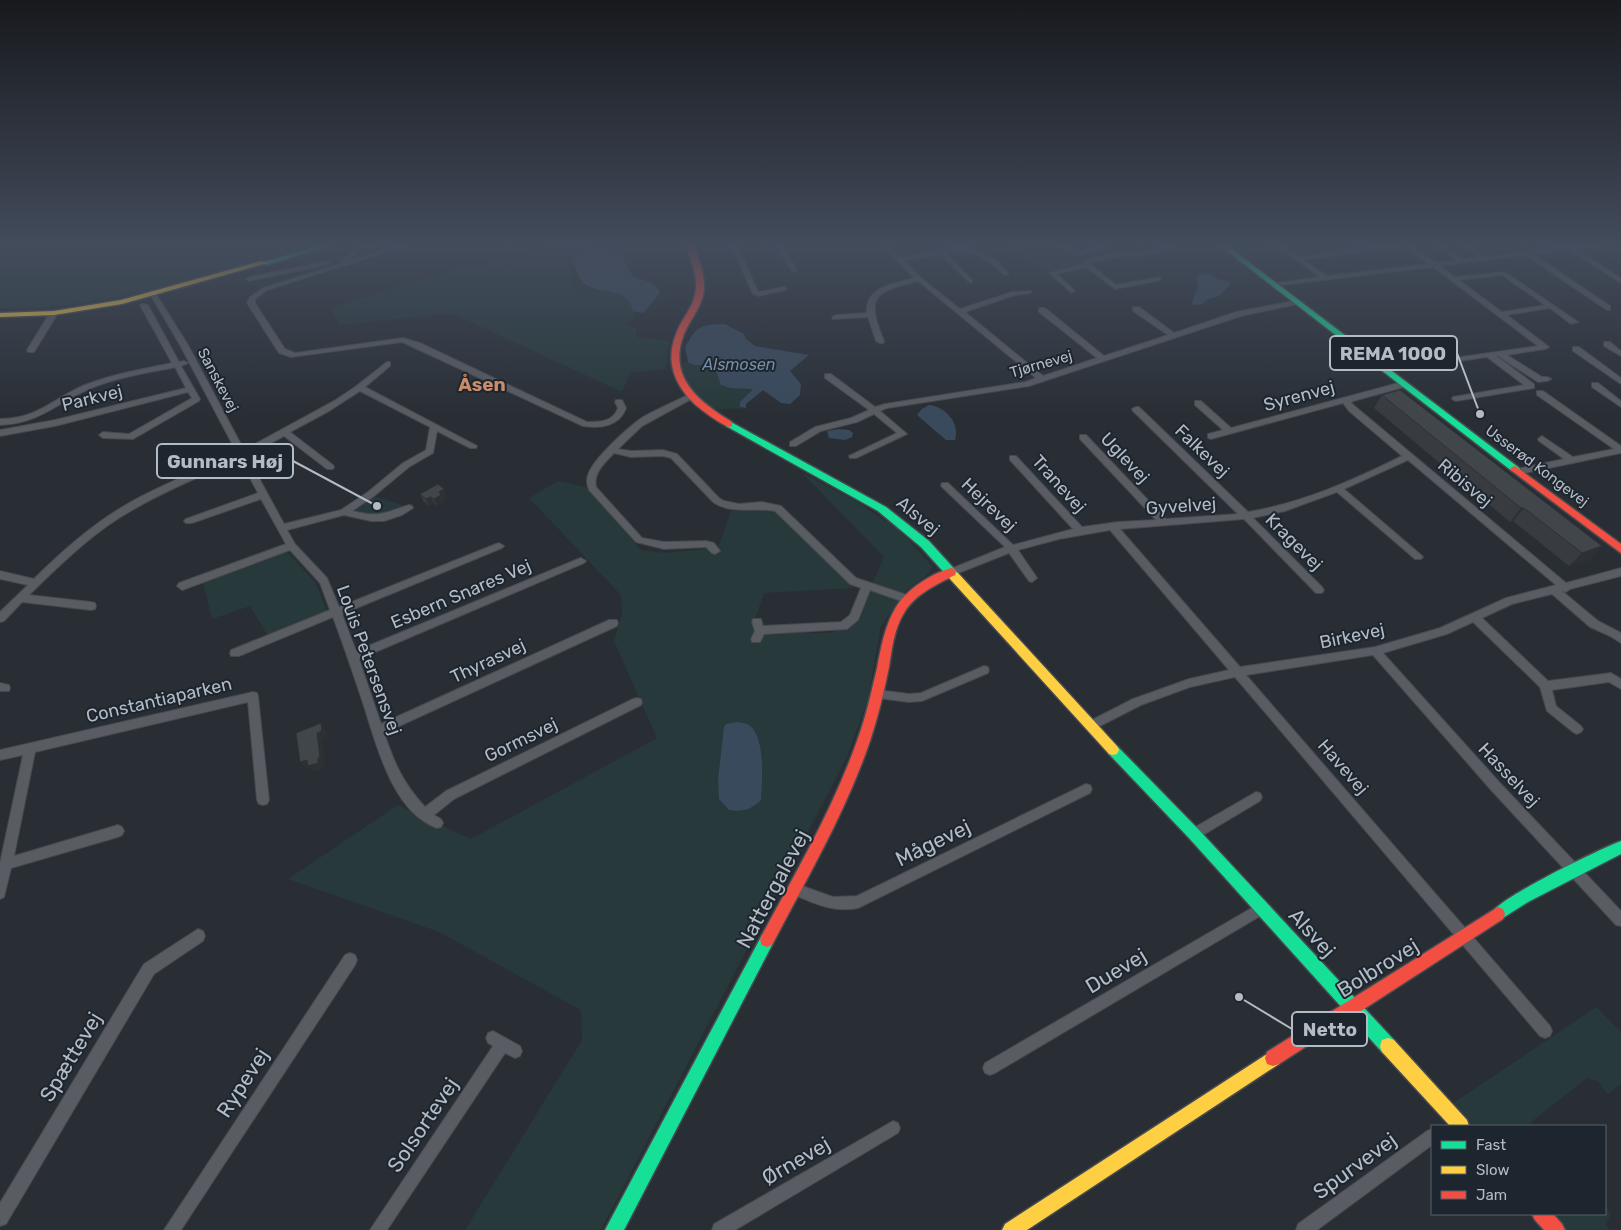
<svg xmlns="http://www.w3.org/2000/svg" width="1621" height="1230" font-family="Rubik,sans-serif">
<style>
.green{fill:#27393a}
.water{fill:#394a5d}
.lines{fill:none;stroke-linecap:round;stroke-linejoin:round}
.street-casing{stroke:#45494d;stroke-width:2}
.fast-casing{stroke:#474b51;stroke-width:3}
.slow-casing{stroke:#474b51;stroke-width:3}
.jam-casing{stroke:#474b51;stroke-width:3}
.street{fill:#595c62;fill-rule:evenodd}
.fast{fill:#16e098;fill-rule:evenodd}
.slow{fill:#ffcf43;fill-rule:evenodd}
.jam{fill:#f24e42;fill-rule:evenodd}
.wall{fill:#383c40}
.shaded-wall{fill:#2e3134}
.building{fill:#41464b;stroke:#2e3134}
.labels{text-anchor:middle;stroke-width:4;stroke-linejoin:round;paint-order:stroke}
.far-street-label{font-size:15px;fill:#b3bbc5;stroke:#1d252e}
.far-water-label{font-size:16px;font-style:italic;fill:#768ea6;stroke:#1d252e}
.street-label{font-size:18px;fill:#b3bbc5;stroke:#1d252e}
.far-district-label{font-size:19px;font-weight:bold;fill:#ca8c69;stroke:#1d252e}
.near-street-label{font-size:21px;fill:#b3bbc5;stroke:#1d252e}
.leader{fill:none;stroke:#b3bbc5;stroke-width:2}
.callout-dot{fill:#b3bbc5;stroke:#1d252e;stroke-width:2}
.callout{fill:#1d252e;stroke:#b3bbc5;stroke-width:2}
.callout-label{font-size:19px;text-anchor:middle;font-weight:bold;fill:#b3bbc5}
</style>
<rect width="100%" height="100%" fill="#292e34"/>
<g class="green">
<path d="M0 244H316C212 273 109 311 0 308Z"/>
<path d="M550 244H593L589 249 565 253 574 286 578 290C596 289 628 287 633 311L636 312 627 326 637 327 636 337 669 341 666 369 630 373 622 392 451 313 340 325 330 308 462 268 548 252Z"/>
<polygon points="1009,244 1059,244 1080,261 1078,265 1045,273"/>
<path d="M688 362 694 365H715L730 388H754L740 407 742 409C732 408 721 410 711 408 695 405 683 378 681 364Z"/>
<polygon points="801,472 854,500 898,529 933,567 929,573 904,593 881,626 868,699 847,757 601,1230 465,1230 582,1040 581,1010 439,932 288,879 398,805 471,839 657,738 614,641 622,614 621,595 529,498 558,481 586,487 641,550 664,553 718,548 731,511 762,508 777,511 854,588 764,593 754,622 764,633 829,633 842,629 857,618 884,557"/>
<polygon points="373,496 405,506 381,517 351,511"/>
<polygon points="287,552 316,583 327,612 268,636 250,606 212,619 203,583"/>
<polygon points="1596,1007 1621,1032 1621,1084 1608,1094 1597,1081 1587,1078 1526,1126 1472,1126 1452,1104"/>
<polygon points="1605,1204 1611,1215 1605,1224 1610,1230 1567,1230 1552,1214 1605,1214"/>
</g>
<g class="water">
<path d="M589 251C617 252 621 250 633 277 644 280 656 282 660 293L643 313 633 311C627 281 588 301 578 274 575 266 572 263 572 255Z"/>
<path d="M1209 273 1215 278 1230 282V285L1220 295 1204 301 1203 304 1192 305C1192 295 1202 290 1196 279L1199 275Z"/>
<path d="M725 324 744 334 746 339 755 346 809 355 790 371 801 384 800 395 790 404 781 403 763 390 746 404V408L740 407V402L753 389 730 388 721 385 714 365H694L688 362 685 347C698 325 699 325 725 324Z"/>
<path d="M929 405C946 407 960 423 955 440H946L917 415 922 409Z"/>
<polygon points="839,429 849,430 853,433 852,437 845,440 829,438 827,431"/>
<path d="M738 722C741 723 746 723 749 725 766 737 762 781 761 800 751 810 743 812 729 810L719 799 718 780 724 727 726 724Z"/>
</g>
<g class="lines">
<g class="street-casing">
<g id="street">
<path d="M373 244H385C378 248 368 246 360 250 353 254 350 266 340 260L348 256 356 247Z"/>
<path d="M403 244H411L267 290 255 299V303L285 349 295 353 403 338 420 343 587 422C600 422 613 422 618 408L615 402 616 400H622L626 408C620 426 600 429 583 426L402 342 291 357 279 353 247 303 250 297 263 288Z"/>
<polygon points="731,244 737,244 758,292 784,287 786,288 786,290 759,296 753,294"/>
<polygon points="775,244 781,244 797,270 796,271 792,271"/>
<path d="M881 244H887L901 258C928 253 962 239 987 254 995 259 1002 266 1008 273V275H1004C984 257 974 248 946 253L972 280V282L970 283 940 254 905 261 921 278 960 309 1012 292 1031 291V293L1015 295 965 312 1043 376 1097 358 1039 312V308H1045L1104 356 1168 335 1133 311V307H1139L1174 333 1236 312 1298 300 1302 302 1298 304 1241 316 1029 386 887 408 880 411 907 434 856 458H850L849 456 897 433 874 414 857 422 821 431 796 446H790V442L815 427 851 418 869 410 825 378V374H831L875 407 885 404 1025 382 1036 378 918 281C873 292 866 297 884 341L883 343H880L876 341 868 317 833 319 832 317 836 315 867 313C864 287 895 283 914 278Z"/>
<polygon points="1060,244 1066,244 1078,252 1098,247 1095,244 1101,244 1106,248 1078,256 1072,254"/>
<polygon points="1133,244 1140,244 1141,245 1138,247"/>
<path d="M1166 244H1179L1170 247 1165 251 1140 256 1129 255 1091 262 1090 264 1116 285 1159 277 1161 278V280L1115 289 1086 267 1057 274 1074 290 1075 291 1072 293 1049 273 1084 264 1086 260C1099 256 1115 252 1129 251 1140 250 1158 253 1166 244Z"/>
<path d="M1273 244H1280L1299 257 1391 244H1410L1436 263 1456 260 1434 244H1441L1463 259 1478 257 1459 244H1466L1485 257 1569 245 1603 244 1600 246 1576 249 1621 278V283L1569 250 1533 254 1610 306V310H1607L1525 255 1440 266 1455 277 1505 272 1578 322 1571 324 1550 308 1507 315 1549 347 1545 349 1507 355 1542 377H1547L1551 379 1547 381 1538 382 1498 356H1496L1534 384V388L1456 401 1452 399 1453 397 1524 385 1487 357 1404 369 1400 367 1404 365 1538 346 1433 267 1274 286V284L1276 283 1320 277ZM1404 245 1428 264 1327 276 1304 260ZM1502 275 1545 305 1502 312 1459 280Z"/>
<polygon points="1610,244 1617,244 1621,245 1621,250"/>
<polygon points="328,261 331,263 330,264 249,281 246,279 249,277"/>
<path d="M153 292 156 294 188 345 244 450 334 401 355 387 387 362H390V366L365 387 477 446 476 448H470L437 431 433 453 409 467 374 496 352 511C381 518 383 513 409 505L412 506 413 508 402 515 384 521H371L344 515 287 530 295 544 327 578 339 607 496 544 499 543 504 546 502 548 342 614 356 651 578 559 581 558 586 561 584 563 359 659 381 724 609 620H617L618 623 617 626 384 733C395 764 402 782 425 807L446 791 633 699 637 698 641 699 642 702 641 705 454 799 434 815 441 819 443 823 441 827 437 828C390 811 375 738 361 697 352 670 343 644 333 617L239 656H231L230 653 231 650 330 610 320 583 290 550 185 589 182 590 177 586 179 583 286 544 261 499 192 523H186L184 521 186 519 258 493 240 459C199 477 157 494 119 518 86 539 57 568 29 595L91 602 95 603 96 606 95 609 91 610 22 602 4 621 0 622V612L28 585 0 579V571L34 579C63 550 94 523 129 503 164 483 201 470 237 453L180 345 150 294ZM360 391 430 427 426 450 403 463 368 492 341 510 284 524 247 456 284 436 327 469H333L334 467 333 465 290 432 329 411Z"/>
<path d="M142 304 148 305 179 362 184 361 188 363 181 366 200 399 199 401 133 439 103 438 99 435 103 432 129 434 192 398 188 392 55 426 0 436V430L55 420 186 388 175 367 172 368C145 373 115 378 89 389 57 403 38 424 0 425V419C38 419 53 398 85 385 113 374 143 369 172 363L140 305Z"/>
<polygon points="51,311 58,313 34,352 28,352 27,350"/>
<polygon points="1604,342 1610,342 1621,351 1621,356 1604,346"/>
<polygon points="1573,347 1579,347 1621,378 1621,384 1573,351"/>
<path d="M1402 382H1405L1409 384 1408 386 1353 401 1351 403 1566 583 1621 568V576L1570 589 1566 592 1562 591 1598 621 1621 633V643L1610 636 1590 627 1552 594 1512 604 1482 618 1548 681 1611 673 1621 679V689L1609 682 1552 690 1556 706 1581 726 1583 729 1581 732 1577 734 1573 732 1547 711 1540 687 1473 622 1447 634 1383 653 1500 783 1621 911V926L1616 925 1492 791 1373 655 1246 675 1550 1026 1552 1031 1550 1036 1545 1038 1540 1036 1235 677 1190 687 1141 705 1094 729 1090 731 1086 729 1084 726 1086 723 1133 699 1189 679 1229 670 1110 530 1059 539 1018 550 1037 578 1032 582 1029 581 1009 553 951 576 946 572 948 570 1005 547 942 487 941 485 942 483H948L1013 545 1073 529 1010 460V456H1016L1082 527 1118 522 1156 520 1080 439V435H1086L1166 519 1238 514 1133 411 1132 409 1136 407H1139L1248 512C1302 503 1354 480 1402 456L1349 411 1343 403 1211 439 1208 438V434L1223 430 1195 405V401H1201L1231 428ZM1408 460 1556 585 1506 598 1440 628 1375 647 1240 667 1120 529 1244 519 1316 593H1322L1324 590 1322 587 1253 518 1285 511 1337 492 1415 559H1421L1423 557 1421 555 1344 489Z"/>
<polygon points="1592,383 1598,383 1621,401 1621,407 1592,387"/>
<polygon points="1537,391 1543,391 1621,446 1621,453 1520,474 1517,473 1516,471 1517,469 1564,459 1539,441 1538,439 1542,436 1573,457 1614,449 1537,395"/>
<path d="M688 395H691L695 397 642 426 618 449 631 451 663 450 677 454 719 498 724 501 739 504 762 502 781 506 856 578 910 596 912 599 910 602 907 603 870 590 858 620 847 629 764 634 760 642H752L751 639 755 631 752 622 753 619H761L763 626 841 622 850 615 861 588 850 584 775 511C754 507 731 515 713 502L671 458 663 456 631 457 614 453C605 463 593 472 596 487L642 538 664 542 706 541 714 543 720 551 715 554 712 553 706 547 664 549 636 542 589 490C587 485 586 481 588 475 593 459 628 427 643 417 657 409 673 402 688 395Z"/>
<polygon points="984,666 988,667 989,670 988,673 922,701 909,702 878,698 874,697 873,694 874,691 878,690 909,694 921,693"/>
<polygon points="0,683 9,685 10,688 9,691 0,691"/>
<polygon points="253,692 257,693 258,696 269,800 267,804 263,805 259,804 257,800 248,702 35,752 14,856 118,825 122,827 124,831 122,835 118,837 11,868 4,897 0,899 0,863 23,755 0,760 0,750"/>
<path d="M1086 784 1090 785 1092 789 1090 793 858 908C833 913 813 903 790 893L788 889 790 885 794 883 833 897 857 896Z"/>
<polygon points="1256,792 1260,793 1262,797 1260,801 1198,838 1194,840 1190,838 1188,834 1190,830"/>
<polygon points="1262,902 1267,904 1268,908 1267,912 995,1073 990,1075 985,1073 983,1068 985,1063"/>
<polygon points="198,929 203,931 205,936 203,941 154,974 6,1224 0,1226 0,1203 144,964"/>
<polygon points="350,953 355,955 357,960 355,965 181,1230 164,1230 345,955"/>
<polygon points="493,1031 520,1046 522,1051 520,1056 515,1058 505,1053 387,1230 370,1230 493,1046 488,1043 486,1038 488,1033"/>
<polygon points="893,1121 898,1123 900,1128 898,1133 735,1230 712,1230 714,1224"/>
<polygon points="1432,1129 1432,1145 1317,1230 1296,1230 1298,1224 1427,1131"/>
</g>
</g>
<g class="fast-casing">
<g id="fast">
<polygon points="325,244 335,244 267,265 260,263"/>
<polygon points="1218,244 1225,244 1518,467 1520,469 1518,471 1512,471"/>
<polygon points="729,421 886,507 929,541 958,573 959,576 958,579 950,579 921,547 878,511 726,426 726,422"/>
<polygon points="1113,745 1117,746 1199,830 1394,1040 1396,1046 1394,1052 1388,1054 1382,1052 1189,838 1109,754 1107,750 1109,746"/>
<path d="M1621 841V854L1528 902 1498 921 1493 919 1491 914C1498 898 1600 849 1621 841Z"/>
<polygon points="767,933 772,935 774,940 772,945 624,1230 605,1230 762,935"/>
</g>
</g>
<g class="slow-casing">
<g id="slow">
<polygon points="261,261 268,263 122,304 54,315 0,317 0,313 54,311 121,300"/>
<polygon points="954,572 958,573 1117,746 1119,750 1117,754 1113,755 1109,754 950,579 949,576"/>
<polygon points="1388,1038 1394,1040 1467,1120 1469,1126 1450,1126 1382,1052 1380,1046 1382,1040"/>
<polygon points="1273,1050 1279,1052 1281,1058 1279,1064 1027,1230 1002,1230 1005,1224"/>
</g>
</g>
<g class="jam-casing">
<g id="jam">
<path d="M686 244H693C698 258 705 273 704 289 703 306 690 319 684 334 667 377 699 402 732 422V426L729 427C721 424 713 418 706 413 679 394 663 366 676 334 682 318 695 306 696 288 697 272 689 258 686 244Z"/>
<polygon points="1515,466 1621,544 1621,553 1512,471 1510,469 1512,467"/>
<path d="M951 568 955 569 956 572 955 575C936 585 915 594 904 613 894 629 892 649 889 667 884 692 878 717 870 741 846 812 807 878 772 945L767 947 762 945 760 940 762 935C796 872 833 809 857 741 866 717 871 693 877 668 881 647 885 625 896 607 907 589 931 574 951 568Z"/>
<polygon points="1498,907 1503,909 1505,914 1503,919 1279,1064 1273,1066 1267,1064 1265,1058 1267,1052"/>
<polygon points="1532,1214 1553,1214 1562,1224 1565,1230 1544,1230 1535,1220"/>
</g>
</g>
<use href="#street" class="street"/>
<use href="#fast" class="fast"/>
<use href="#slow" class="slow"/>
<use href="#jam" class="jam"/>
</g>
<g class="wall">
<polygon points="1400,390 1589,560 1569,566 1513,521 1510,522 1374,408 1382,395"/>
<polygon points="420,494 447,496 443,498 444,501 437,506 434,503 429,506 423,501"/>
</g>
<g class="shaded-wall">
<polygon points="444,489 447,496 443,498 444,501 437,506 434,499 439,492"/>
<polygon points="431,497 434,503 429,506 426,499"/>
<polygon points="1521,508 1524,508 1513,521 1510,522"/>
<polygon points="1602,546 1589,560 1569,566 1582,553"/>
<polygon points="321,723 326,730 327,737 322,739 325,763 323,764 323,769 313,772 309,767 306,768 300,762 307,760"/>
</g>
<g class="building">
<polygon points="1400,390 1602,546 1582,553 1524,508 1521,508 1382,395"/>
<polygon points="438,484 444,489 439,492 441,495 434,499 431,497 426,499 420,494"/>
<polygon points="321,723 322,731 317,733 320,757 318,758 318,763 308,766 307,760 300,762 296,733"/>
</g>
<linearGradient id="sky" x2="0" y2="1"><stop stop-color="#17191d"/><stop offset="0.59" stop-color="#434c5c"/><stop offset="1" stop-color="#434c5c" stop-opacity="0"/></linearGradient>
<rect width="1621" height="416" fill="url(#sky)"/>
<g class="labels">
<g class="far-street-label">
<text transform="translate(1041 364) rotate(-16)" y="5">Tjørnevej</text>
<text transform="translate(218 380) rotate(62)" y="5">Sanskevej</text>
<text transform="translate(1537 466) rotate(37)" y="5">Usserød Kongevej</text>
</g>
<g class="far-water-label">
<text x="739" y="370">Alsmosen</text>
</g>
<g class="street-label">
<text transform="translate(1299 396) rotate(-15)" y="6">Syrenvej</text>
<text transform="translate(92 398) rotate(-14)" y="6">Parkvej</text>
<text transform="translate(1202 451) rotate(44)" y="6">Falkevej</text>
<text transform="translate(1125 458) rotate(47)" y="6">Uglevej</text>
<text transform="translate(1465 483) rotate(40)" y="6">Ribisvej</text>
<text transform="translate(1059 484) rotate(48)" y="6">Tranevej</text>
<text transform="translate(989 505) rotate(44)" y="6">Hejrevej</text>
<text transform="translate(1181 506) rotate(-4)" y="6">Gyvelvej</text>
<text transform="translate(918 516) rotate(40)" y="6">Alsvej</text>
<text transform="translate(1294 542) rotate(45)" y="6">Kragevej</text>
<text transform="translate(461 594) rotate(-23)" y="6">Esbern Snares Vej</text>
<text transform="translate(1352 636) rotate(-12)" y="6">Birkevej</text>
<text transform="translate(369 660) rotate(70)" y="6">Louis Petersensvej</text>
<text transform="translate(488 661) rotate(-25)" y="6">Thyrasvej</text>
<text transform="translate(159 700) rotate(-13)" y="6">Constantiaparken</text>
<text transform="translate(521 740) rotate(-26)" y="6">Gormsvej</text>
<text transform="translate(1343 767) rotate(49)" y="6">Havevej</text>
<text transform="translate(1509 775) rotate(47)" y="6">Hasselvej</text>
</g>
<g class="far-district-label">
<text x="482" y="391">Åsen</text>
</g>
<g class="near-street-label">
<text transform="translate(933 843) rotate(-26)" y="7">Mågevej</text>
<text transform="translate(773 889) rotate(-62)" y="7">Nattergalevej</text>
<text transform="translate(1312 933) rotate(48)" y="7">Alsvej</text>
<text transform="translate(1378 968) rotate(-32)" y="7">Bolbrovej</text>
<text transform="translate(1116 971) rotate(-31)" y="7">Duevej</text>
<text transform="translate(71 1057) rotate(-59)" y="7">Spættevej</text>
<text transform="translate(243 1083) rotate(-57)" y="7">Rypevej</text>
<text transform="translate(423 1125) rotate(-56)" y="7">Solsortevej</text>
<text transform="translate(796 1161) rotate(-30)" y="7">Ørnevej</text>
<text transform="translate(1355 1166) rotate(-36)" y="7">Spurvevej</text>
</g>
</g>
<path class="leader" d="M1480 414L1457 353M377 506L293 461M1239 997L1292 1029"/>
<g class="callout-dot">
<circle cx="1480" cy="414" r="5"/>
<circle cx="377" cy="506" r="5"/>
<circle cx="1239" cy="997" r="5"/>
</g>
<g class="callout">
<rect x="1330" y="336" width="127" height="34" rx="5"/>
<rect x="157" y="444" width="136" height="34" rx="5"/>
<rect x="1292" y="1012" width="75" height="34" rx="5"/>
</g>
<g class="callout-label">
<text x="1393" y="360">REMA 1000</text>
<text x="225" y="468">Gunnars Høj</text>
<text x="1330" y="1036">Netto</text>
</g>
<rect x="1431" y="1125" width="175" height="90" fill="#1d252e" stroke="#59616a"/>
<rect x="1441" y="1141" width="25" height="8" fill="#16e098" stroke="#59616a"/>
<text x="1476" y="1150" font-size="15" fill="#b3bbc5">Fast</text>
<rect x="1441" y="1166" width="25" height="8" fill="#ffcf43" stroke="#59616a"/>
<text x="1476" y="1175" font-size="15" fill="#b3bbc5">Slow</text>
<rect x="1441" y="1191" width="25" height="8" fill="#f24e42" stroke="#59616a"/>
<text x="1476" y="1200" font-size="15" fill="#b3bbc5">Jam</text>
</svg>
